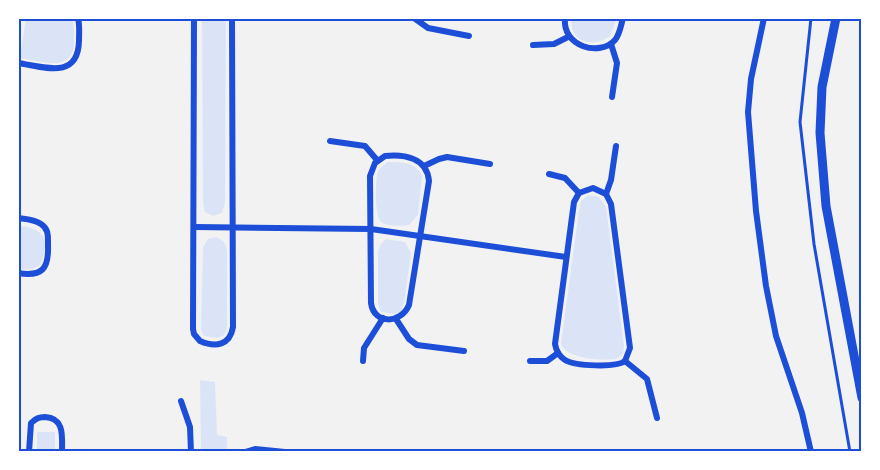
<svg xmlns="http://www.w3.org/2000/svg" width="880" height="470" font-family="Mulish,sans-serif">
<style>
.green{fill:#dbe4f7}
.lines{fill:none;stroke-linecap:round;stroke-linejoin:round}
.path{stroke:#1d4ed8;stroke-width:3}
.minor{stroke:#1d4ed8;stroke-width:6}
.tertiary{stroke:#1d4ed8;stroke-width:9}
.neatline{fill:none;stroke:#1d4ed8;stroke-width:2}
</style>
<rect width="100%" height="100%" fill="#f2f2f2"/>
<g class="green">
<path d="M26 18H72C74 26 74 34 74 42 74 74 41 61 20 58Z"/>
<polygon points="202,18 226,18 225,203 222,213 213,216 205,212 203,203"/>
<path d="M572 18H617L610 36C594 49 568 42 572 18Z"/>
<path d="M388 162C401 162 417 162 422 176L418 215 409 225C402 226 386 227 380 221 375 214 375 180 378 172 380 167 384 165 388 162Z"/>
<path d="M588 195 599 197 606 207 624 346 623 354 616 359C602 361 567 359 561 344L579 210 581 201Z"/>
<path d="M22 226C46 229 50 243 40 265L33 269 18 270V230Z"/>
<polygon points="217,237 224,242 227,250 227,328 224,335 218,338 204,336 201,330 203,247 208,239"/>
<polygon points="386,239 405,242 411,253 404,303 400,312 394,314 381,312 378,304 378,251 381,244"/>
<polygon points="200,380 215,382 217,435 227,437 227,452 201,452"/>
<rect x="37" y="432" width="18" height="20"/>
</g>
<g class="lines">
<polyline class="path" points="811,18 800,122 814,244 850,452"/>
<g class="minor">
<path d="M194 18 193 329 194 334 200 341C216 348 230 345 233 327L232 18"/>
<polyline points="390,18 405,18"/>
<polyline points="414,18 428,28 469,36"/>
<path d="M565 18C562 47 600 57 615 40 620 34 621 25 623 18"/>
<polyline points="764,18 751,79 748,112 756,211 766,286 776,336 802,413 811,452"/>
<polyline points="611,44 617,63 612,97"/>
<polyline points="533,45 554,44 568,37"/>
<path d="M18 63C44 67 78 80 79 41 79 34 80 26 78 18"/>
<polyline points="330,141 365,146 377,160"/>
<path d="M385 156C405 154 427 158 429 181L409 305C401 324 374 325 371 303L370 176 375 163Z"/>
<polyline points="424,166 439,159 447,157 490,164"/>
<polyline points="549,174 565,178 579,193"/>
<path d="M593 188 606 194 611 204 630 348 625 361C616 368 575 366 565 360 559 356 556 350 555 344L574 202 579 193Z"/>
<polyline points="606,194 611,180 616,146"/>
<path d="M18 218C26 219 34 219 41 224 49 229 48 237 48 245 49 269 42 277 18 273"/>
<polyline points="195,227 371,229 566,257"/>
<polyline points="396,319 409,339 417,345 464,351"/>
<polyline points="363,361 364,348 383,318"/>
<polyline points="530,361 547,361 558,353"/>
<polyline points="625,361 647,379 657,418"/>
<polyline points="181,401 190,427 191,452"/>
<path d="M29 452 31 423C36 419 38 417 45 417 65 418 62 437 62 452"/>
<polyline points="245,452 255,449 285,452"/>
</g>
<polyline class="tertiary" points="836,18 822,87 820,133 826,206 862,398"/>
</g>
<rect width="880" height="470" fill="none" stroke="#ffffff" stroke-width="39"/>
<rect x="20" y="20" width="840" height="430" class="neatline"/>
</svg>
